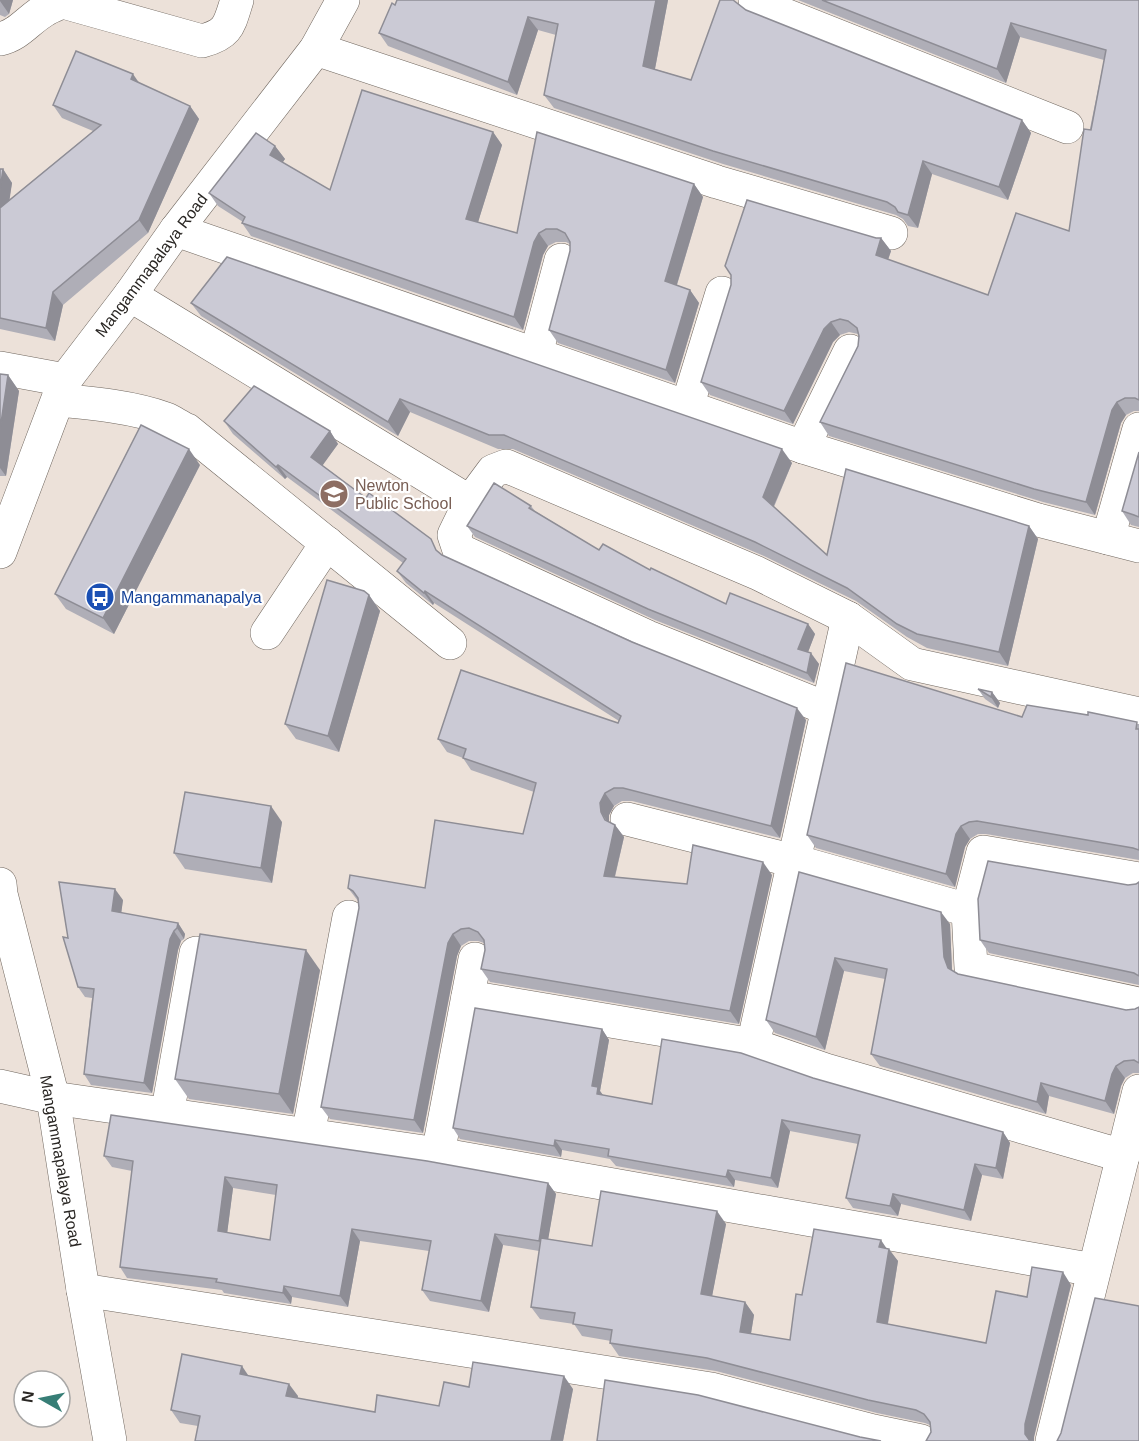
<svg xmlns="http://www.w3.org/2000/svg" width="1139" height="1441" font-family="Arial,sans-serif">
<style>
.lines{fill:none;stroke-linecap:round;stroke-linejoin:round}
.minor-casing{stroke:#70675f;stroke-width:34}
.major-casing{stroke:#70675f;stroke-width:34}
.minor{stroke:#fff;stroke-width:33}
.major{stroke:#fff;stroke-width:33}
.wall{fill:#afaeb7;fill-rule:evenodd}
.shaded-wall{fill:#8e8d95}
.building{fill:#cbcad5;stroke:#8e8d95;stroke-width:1.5;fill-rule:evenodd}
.labels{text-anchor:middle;stroke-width:4.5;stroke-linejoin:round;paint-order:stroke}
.street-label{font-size:16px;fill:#292623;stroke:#fff}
.education-label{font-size:16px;fill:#785e54;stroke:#fff;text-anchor:start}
.transit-label{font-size:16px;fill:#164399;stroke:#fff;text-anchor:start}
</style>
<rect width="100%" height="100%" fill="#ece1d9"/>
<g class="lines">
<g class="minor-casing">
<g id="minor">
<polyline points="755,0 762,6 775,11 1067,127"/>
<path d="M0 39C19 35 29 19 45 10 51 6 57 4 63 2L202 41C229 34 229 25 237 0"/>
<polyline points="316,49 717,182 891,233"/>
<polyline points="176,230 803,447 1038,520 1139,546"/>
<polyline points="130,295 470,502 493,471 506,466 757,573 848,618 912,664 1139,714"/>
<polyline points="536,354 561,260"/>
<polyline points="0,368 65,380"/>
<path d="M58 400C91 403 134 407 166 419 173 422 180 427 187 430L450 643"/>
<polyline points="687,407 722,293"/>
<polyline points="803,447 850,351"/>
<polyline points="470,502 454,535 459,550 648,637 828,709"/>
<polyline points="1108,538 1139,429"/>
<polyline points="267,633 327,543"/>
<polyline points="627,819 794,861 968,910 983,852 1139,879"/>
<polyline points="968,910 971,968 1139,1004"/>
<polyline points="468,997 753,1045 826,1070 1123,1156"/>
<polyline points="753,1045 848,618"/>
<polyline points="0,1086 53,1098 438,1154 1094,1270"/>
<polyline points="167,1115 196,953"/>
<polyline points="308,1135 349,917"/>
<polyline points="438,1154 475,959"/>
<polyline points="83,1290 711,1389 873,1431 921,1441"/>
<polyline points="1052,1441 1139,1091"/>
</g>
</g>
<g class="major-casing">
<g id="major">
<polyline points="0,552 65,380 130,295 176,230 316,49 343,0"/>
<polyline points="0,884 1,894 53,1098 83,1290 110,1441"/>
</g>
</g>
<use href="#minor" class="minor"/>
<use href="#major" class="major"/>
</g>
<g class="wall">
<polygon points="0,0 13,0 9,14 5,17 0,15"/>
<polygon points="668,0 655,69 691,80 746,10 1022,120 1031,133 1008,200 932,174 918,228 908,226 903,219 896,215 723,164 554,108 544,95 556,35 538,30 517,95 388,46 379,33 395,5"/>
<polygon points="798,0 1139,0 1139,411 1134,411 1126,415 1121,423 1095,515 1043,502 829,436 820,422 858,346 859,336 858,334 849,332 840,335 833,342 793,424 710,395 701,382 876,238 881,238 891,251 888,260 988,295 1069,231 1104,60 1020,37 1006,83"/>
<polygon points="139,83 190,106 199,119 148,233 63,305 55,341 0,329 0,169 3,169 12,183 9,200 93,131 62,118 53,105"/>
<polygon points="493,132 502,145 478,222 517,233 694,184 703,197 677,285 690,290 699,303 675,383 558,343 549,330 570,251 570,244 566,242 556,242 548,246 543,255 523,330 251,236 242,223 243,222 218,206 209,193 275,146 285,159 282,162 330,190"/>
<polygon points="191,303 792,463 774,507 827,555 1029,526 1038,539 1008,666 927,648 907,637 856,601 764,556 513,449 498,449 410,412 398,436 201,316"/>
<polygon points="0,374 8,375 19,391 6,476 0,476"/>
<polygon points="224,421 330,431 338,444 322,465 442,555 806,720 780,838 632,801 622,801 614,806 609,815 609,822 615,825 624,837 615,877 687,884 772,875 739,1024 490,982 481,969 485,950 484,943 478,941 469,941 461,946 457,956 423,1133 330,1119 321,1107 359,908 358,901 348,888 425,888 523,834 534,792 471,770 463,758 447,752 438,739 618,723 619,721 434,603 433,605 406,583 397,571 403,563 287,477 285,479 233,434"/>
<polygon points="1139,452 1139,527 1131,525 1122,511"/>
<polygon points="200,465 114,634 66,609 55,594"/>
<polygon points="531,506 535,511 599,550 650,570 726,604 808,624 815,634 808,652 819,664 814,683 655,620 475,537 467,526"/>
<polygon points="369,595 380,611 339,752 296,739 285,724"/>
<polygon points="978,689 992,692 1000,703 998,708 985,699"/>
<polygon points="1022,717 1139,724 1139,860 986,834 978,834 970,839 965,847 955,887 816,848 807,835"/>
<polygon points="282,822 272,883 185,869 174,853"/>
<polygon points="799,872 950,924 952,970 958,974 1126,1010 1135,1009 1139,1007 1139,1073 1133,1073 1125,1078 1121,1086 1114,1114 1049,1096 1046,1114 880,1066 871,1054 885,979 844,971 825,1050 775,1033 766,1020"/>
<polygon points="1139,882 1139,985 989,953 980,940 1128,885 1136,884"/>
<polygon points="123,900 121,913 178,923 185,934 184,939 181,941 178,950 152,1093 91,1085 84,1074 92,998 85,997 78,987 68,938"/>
<polygon points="320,970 293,1114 189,1099 175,1079"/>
<polygon points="602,1029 609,1040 600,1091 603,1095 652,1104 813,1078 1003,1132 1010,1143 1003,1179 982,1175 971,1221 901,1204 898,1216 853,1208 846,1198 858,1144 790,1131 778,1188 735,1180 734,1187 616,1166 610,1159 562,1150 561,1157 460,1139 453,1128"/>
<path d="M104 1156 548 1183 556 1194 548 1239 592 1246 726 1224 712 1296 745 1302 754 1315 751 1334 790 1340 802 1295 886 1248 898 1261 888 1324 986 1343 1027 1297 1071 1285 1034 1437 927 1440 931 1432 930 1425 925 1423 877 1413 716 1371 619 1356 610 1343 611 1341 582 1336 574 1324 540 1319 531 1307 539 1251 503 1245 489 1312 430 1301 422 1290 429 1251 360 1241 348 1307 292 1297 291 1304 224 1293 222 1290 127 1278 120 1267 132 1171 112 1167ZM233 1188 276 1195 270 1240 227 1233Z"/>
<polygon points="249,1376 298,1396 297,1398 375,1412 439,1406 469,1387 573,1389 563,1441 198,1426 180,1423 171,1410"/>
</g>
<g class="shaded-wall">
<polygon points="0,0 13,0 9,14 0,1"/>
<polygon points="656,0 668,0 653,79 643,66"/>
<polygon points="528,17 538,30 517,95 508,82"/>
<polygon points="1011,23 1020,37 1006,83 997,69"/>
<polygon points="133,74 142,87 131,79"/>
<polygon points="190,106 199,119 148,233 139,220"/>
<polygon points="1022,120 1031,133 1008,200 999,187"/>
<polygon points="493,132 502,145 475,232 466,219"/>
<polygon points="275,146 285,159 279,168 270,155"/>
<polygon points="923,161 932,174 918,228 908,215"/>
<polygon points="3,169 12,183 6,224 0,215 0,190"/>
<polygon points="694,184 703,197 674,294 665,281"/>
<polygon points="539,233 548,246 543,255 523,330 514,317 534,242"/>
<polygon points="881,238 891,251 885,268 876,255"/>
<polygon points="690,290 699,303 675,383 666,370"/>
<polygon points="53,292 63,305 55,341 46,328"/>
<polygon points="831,322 840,335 833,342 793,424 784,411 824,329"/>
<polygon points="8,375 19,391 6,476 0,468 0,430"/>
<polygon points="400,399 410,412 398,436 388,422"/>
<polygon points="1117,402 1126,415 1121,423 1095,515 1086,502 1112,410"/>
<polygon points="330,431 338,444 320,469 311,457"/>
<polygon points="189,449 200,465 114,634 103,618"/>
<polygon points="782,449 792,463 772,510 763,497"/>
<polygon points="278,465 287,477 285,479 276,467"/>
<polygon points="1029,526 1038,539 1008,666 999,652"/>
<polygon points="425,591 434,603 433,605 424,593"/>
<polygon points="369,595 380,611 339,752 328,736"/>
<polygon points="808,624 815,634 805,660 798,649"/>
<polygon points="811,653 819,664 814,683 807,673"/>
<polygon points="992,692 1000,703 998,708 991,697"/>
<polygon points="797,708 806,720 780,838 771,826"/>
<polygon points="605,793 614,806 609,815 609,825 614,832 601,812 600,803"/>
<polygon points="271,806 282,822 272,883 261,868"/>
<polygon points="615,825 624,837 612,888 604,876"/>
<polygon points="961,826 970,839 965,847 955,887 946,874 956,834"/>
<polygon points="763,862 772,875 739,1024 730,1011"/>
<polygon points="115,889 123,900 120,922 112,911"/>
<polygon points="941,912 950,924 952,970 957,981 948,968 944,957"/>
<polygon points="178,923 185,934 184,939 177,928"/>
<polygon points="174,931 181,941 178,950 152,1093 144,1083 170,939"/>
<polygon points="453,934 461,946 457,956 423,1133 414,1120 448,943"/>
<polygon points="306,950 320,970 293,1114 279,1094"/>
<polygon points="835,958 844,971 825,1050 816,1037"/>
<polygon points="602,1029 609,1040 600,1091 605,1098 604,1104 592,1086"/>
<polygon points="1116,1066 1125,1078 1121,1086 1114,1114 1105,1101 1112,1074"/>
<polygon points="1041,1083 1049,1096 1046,1114 1037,1102"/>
<polygon points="782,1120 790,1131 778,1188 771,1178"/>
<polygon points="1003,1132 1010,1143 1003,1179 996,1168"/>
<polygon points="555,1140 562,1150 561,1157 554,1146"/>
<polygon points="975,1164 982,1175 971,1221 964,1210"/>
<polygon points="728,1170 735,1180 734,1187 726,1177"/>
<polygon points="225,1177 233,1188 226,1242 218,1231"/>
<polygon points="548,1183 556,1194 546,1252 539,1241"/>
<polygon points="893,1194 901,1204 898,1216 890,1206"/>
<polygon points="717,1211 726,1224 710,1307 701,1294"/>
<polygon points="352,1229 360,1241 348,1307 340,1296"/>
<polygon points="495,1234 503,1245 489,1312 481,1301"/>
<polygon points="881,1240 889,1252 889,1249 898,1261 886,1334 877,1322 879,1247"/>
<polygon points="1063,1272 1071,1285 1034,1437 1034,1441 1030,1441 1025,1434 1025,1424"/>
<polygon points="284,1286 292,1297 291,1304 283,1293"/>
<polygon points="745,1302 754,1315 749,1345 740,1332"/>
<polygon points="242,1366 250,1378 240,1374"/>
<polygon points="564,1376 573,1389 563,1441 551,1441"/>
<polygon points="289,1384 298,1396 295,1409 286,1396"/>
</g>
<g class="building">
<polygon points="397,0 656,0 643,66 691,80 720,0 733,0 746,10 1022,120 999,187 923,161 908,215 898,212 895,207 887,202 713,151 544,95 558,24 528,17 508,82 379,33 392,3 395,5"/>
<polygon points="822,0 1139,0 1139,400 1135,398 1125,398 1117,402 1112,410 1086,502 1034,489 820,422 858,346 859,336 857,328 848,321 840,319 831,322 824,329 784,411 701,382 731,285 731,275 725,266 747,200 876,238 881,238 876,255 988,295 1016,213 1069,231 1084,129 1091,130 1106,50 1011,23 997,69"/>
<polygon points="76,51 133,74 131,79 190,106 139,220 53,292 46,328 0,318 0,208 101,125 53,105"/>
<polygon points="362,90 493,132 466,219 517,233 537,132 694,184 665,281 690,290 666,370 549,330 570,251 570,242 565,233 557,229 546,229 539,233 534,242 514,317 242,223 245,217 209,193 256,133 275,146 270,155 330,190"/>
<polygon points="0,169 3,169 0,190"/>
<polygon points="227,257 782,449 763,497 827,555 846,469 1029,526 999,652 917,634 897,624 847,588 755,542 504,435 489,435 400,399 388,422 191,303"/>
<polygon points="0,374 8,375 0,430"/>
<polygon points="254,386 330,431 311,457 366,498 369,493 431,539 436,550 442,555 632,642 797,708 771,826 623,788 614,788 605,793 600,803 601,812 605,820 615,825 604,876 687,884 693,845 763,862 730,1011 481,969 485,950 484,940 478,932 469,928 461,929 453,934 448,943 414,1120 321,1107 359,908 358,898 353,891 348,888 350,875 425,888 435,820 523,834 536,783 463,758 466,749 438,739 461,670 618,723 621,716 425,591 424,593 397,571 406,559 278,465 276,467 224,421"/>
<polygon points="141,425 189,449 103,618 55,594"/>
<polygon points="1139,452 1139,517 1134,515 1122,511"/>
<polygon points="494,483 531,506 529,508 599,550 603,544 650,570 651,568 726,604 730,593 808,624 798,649 811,653 807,673 648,609 467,526"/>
<polygon points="327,580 364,591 369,595 328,736 285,724"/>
<polygon points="846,663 1022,717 1027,705 1088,715 1088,712 1137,722 1136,729 1139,729 1139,850 1133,848 977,821 969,822 961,826 956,834 946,874 807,835"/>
<polygon points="978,689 992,692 991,697"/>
<polygon points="185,792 271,806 261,868 174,853"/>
<polygon points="988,861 1128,885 1136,884 1139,882 1139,976 1134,973 980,940 978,899"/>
<polygon points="799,872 941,912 944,957 948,968 958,974 1126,1010 1135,1009 1139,1007 1139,1063 1134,1060 1124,1061 1116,1066 1112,1074 1105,1101 1041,1083 1037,1102 871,1054 887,969 835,958 816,1037 766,1020"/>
<polygon points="59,882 115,889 112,911 178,923 177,928 174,931 170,939 144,1083 84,1074 94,989 78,987 63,937 68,938"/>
<polygon points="200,934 306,950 279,1094 175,1079"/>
<polygon points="475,1008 602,1029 592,1086 598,1087 597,1094 652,1104 662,1039 741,1053 813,1078 1003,1132 996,1168 975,1164 964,1210 893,1194 890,1206 846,1198 860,1135 782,1120 771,1178 728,1170 726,1177 608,1156 609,1149 555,1140 554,1146 453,1128"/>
<path d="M111 1115 427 1161 548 1183 539 1241 495 1234 481 1301 422 1290 431 1241 352 1229 340 1296 284 1286 283 1293 216 1282 217 1279 120 1267 133 1161 104 1156ZM225 1177 277 1185 270 1240 218 1231Z"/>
<polygon points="601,1191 717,1211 701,1294 745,1302 740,1332 790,1340 796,1294 802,1295 814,1229 881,1240 879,1247 889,1249 877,1322 986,1343 996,1291 1027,1297 1032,1267 1063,1272 1025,1424 1025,1434 1030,1441 926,1441 931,1432 930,1422 924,1414 916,1410 868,1400 707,1358 610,1343 612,1330 573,1324 575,1313 531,1307 541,1238 592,1246"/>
<polygon points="1095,1298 1139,1306 1139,1441 1057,1441 1061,1433"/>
<polygon points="182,1354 242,1366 240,1374 289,1384 286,1396 375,1412 377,1395 439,1406 444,1382 469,1387 473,1362 564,1376 551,1441 195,1441 200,1416 171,1410"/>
<polygon points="605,1380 698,1395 860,1437 881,1441 597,1441"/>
</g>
<defs>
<g id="school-disc" transform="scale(1.5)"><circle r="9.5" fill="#8d6e63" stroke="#fff"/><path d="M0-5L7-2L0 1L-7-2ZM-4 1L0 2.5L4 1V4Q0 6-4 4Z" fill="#fff"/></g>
<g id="bus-disc" transform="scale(1.5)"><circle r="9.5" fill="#1a4fb4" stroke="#fff"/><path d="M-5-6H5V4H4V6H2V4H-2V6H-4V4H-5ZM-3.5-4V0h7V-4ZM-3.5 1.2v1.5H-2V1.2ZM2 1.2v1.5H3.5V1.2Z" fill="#fff"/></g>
</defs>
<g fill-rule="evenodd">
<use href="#school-disc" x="334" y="494"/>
<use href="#bus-disc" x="100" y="597"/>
</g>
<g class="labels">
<g class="street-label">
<text transform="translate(151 265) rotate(-53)" y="6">Mangammapalaya Road</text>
<text transform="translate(61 1161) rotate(80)" y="6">Mangammapalaya Road</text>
</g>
<g class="education-label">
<text x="355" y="491">Newton<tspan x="355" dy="18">Public School</tspan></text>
</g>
<g class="transit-label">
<text x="121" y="603">Mangammanapalya</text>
</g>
</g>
<g transform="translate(42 1399) rotate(279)"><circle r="28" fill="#ffffff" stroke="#a9a8a7" stroke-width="1.5"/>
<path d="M0-4.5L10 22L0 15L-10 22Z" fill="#377e76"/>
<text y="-9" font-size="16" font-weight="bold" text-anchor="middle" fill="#292623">N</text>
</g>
</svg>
